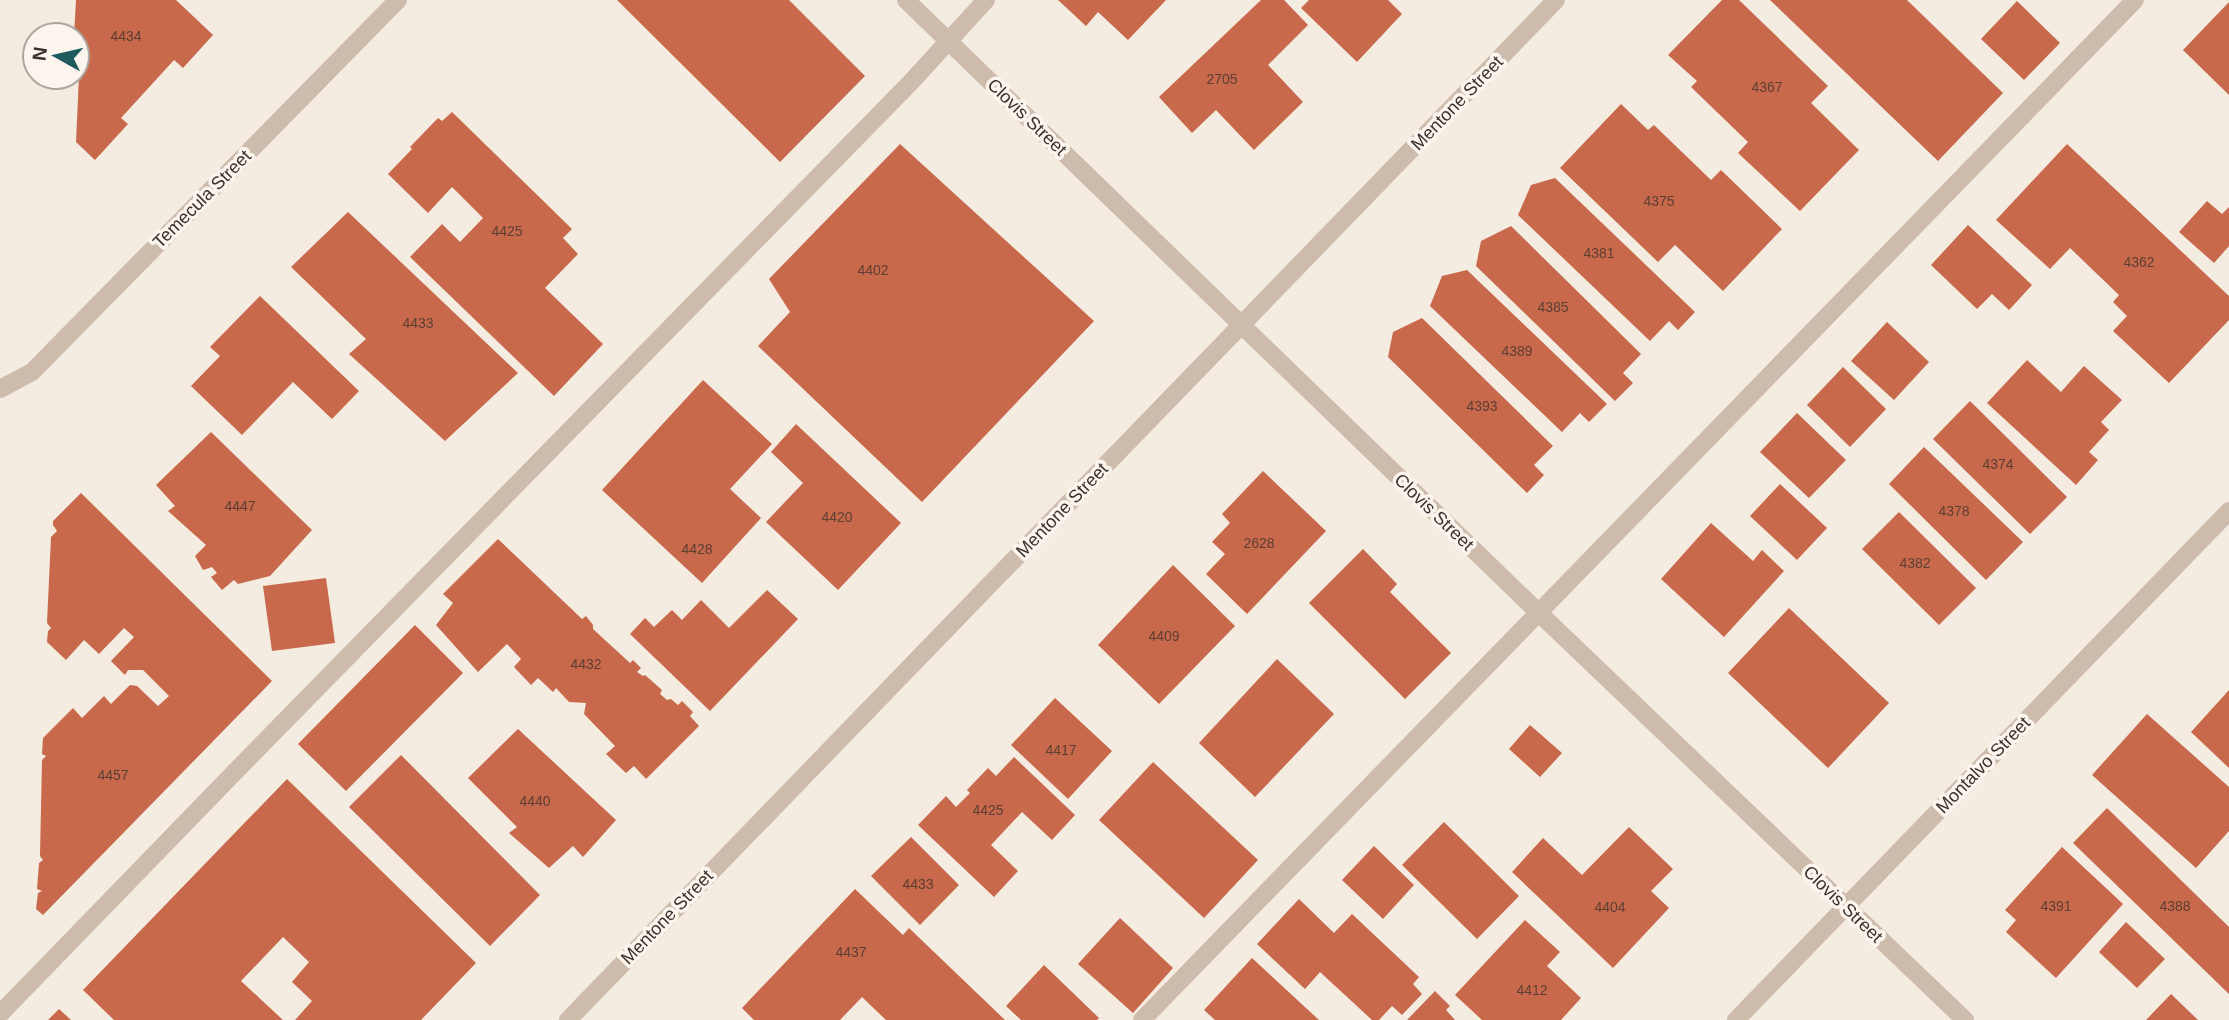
<svg xmlns="http://www.w3.org/2000/svg" width="2229" height="1020" font-family="Helvetica,sans-serif">
<style>
.building{fill:#c8694b}
.lines{fill:none;stroke-linecap:round;stroke-linejoin:round}
.minor{stroke:#cdbbac;stroke-width:18}
.labels{text-anchor:middle;stroke-width:7;stroke-linejoin:round;paint-order:stroke}
.number-label{font-size:14px;fill:#5e3e33}
.street-label{font-size:18px;fill:#3b302b;stroke:#fbf5ee}
</style>
<rect width="100%" height="100%" fill="#f4ebe1"/>
<g class="building">
<polygon points="76,0 176,0 213,35 183,68 174,60 121,118 128,124 95,160 76,142 79,76 77,76 77,35 74,35"/>
<polygon points="617,0 789,0 865,76 780,162"/>
<polygon points="1058,0 1166,0 1128,40 1098,12 1086,26"/>
<polygon points="1261,0 1284,0 1308,25 1268,65 1303,102 1254,150 1216,110 1192,133 1159,97"/>
<polygon points="1309,0 1388,0 1402,14 1357,62 1301,8"/>
<polygon points="1722,0 1739,0 1828,86 1811,103 1859,150 1800,211 1738,153 1748,142 1691,87 1697,81 1668,55"/>
<polygon points="1770,0 1907,0 2003,93 1938,161"/>
<polygon points="2017,1 2060,43 2024,80 1981,39"/>
<polygon points="2229,2 2229,95 2183,50"/>
<polygon points="1621,104 1648,130 1654,125 1711,180 1721,170 1782,229 1723,291 1675,245 1658,262 1560,168"/>
<polygon points="452,112 572,229 563,238 578,254 545,288 603,344 554,396 410,257 442,224 460,242 483,218 452,187 428,213 388,174 412,149 410,147 438,118 442,121"/>
<polygon points="900,144 1094,321 922,502 758,346 790,312 769,279"/>
<polygon points="2067,144 2229,296 2229,320 2169,383 2113,331 2127,316 2113,302 2119,295 2070,248 2050,269 1996,220"/>
<polygon points="1555,178 1695,312 1678,330 1669,321 1650,341 1518,215 1531,185"/>
<polygon points="2207,201 2222,214 2229,207 2229,246 2214,263 2179,232"/>
<polygon points="348,212 518,373 445,441 349,354 366,339 291,267"/>
<polygon points="1968,225 2032,285 2009,310 1992,294 1977,309 1931,265"/>
<polygon points="1511,226 1641,354 1623,373 1633,383 1615,401 1476,266 1481,241"/>
<polygon points="1467,270 1607,404 1589,422 1580,413 1562,432 1430,306 1442,276"/>
<polygon points="260,296 359,391 332,419 293,382 242,435 191,386 220,356 210,347"/>
<polygon points="1422,318 1553,446 1534,465 1544,475 1527,493 1388,357 1393,332"/>
<polygon points="1887,322 1929,362 1894,400 1851,361"/>
<polygon points="2027,360 2061,392 2084,366 2122,400 2101,422 2109,430 2089,452 2098,460 2076,485 1987,403"/>
<polygon points="1843,367 1886,409 1850,447 1807,405"/>
<polygon points="703,380 772,444 730,489 761,518 702,583 602,490"/>
<polygon points="1970,401 2067,497 2030,534 1933,439"/>
<polygon points="1797,413 1846,460 1809,498 1760,452"/>
<polygon points="796,424 901,523 838,590 766,522 803,483 771,452"/>
<polygon points="211,432 312,530 270,576 238,584 234,580 222,590 211,577 217,573 212,567 203,570 195,556 206,545 168,511 175,506 156,485"/>
<polygon points="1924,447 2023,542 1986,580 1889,484"/>
<polygon points="1263,471 1326,531 1247,614 1206,574 1225,554 1212,542 1230,523 1222,514"/>
<polygon points="1780,484 1827,528 1797,560 1750,516"/>
<polygon points="81,493 272,681 43,915 36,909 38,893 42,891 37,889 39,863 43,860 40,856 42,760 46,756 42,754 43,738 73,708 82,718 104,696 111,704 130,685 137,686 158,706 169,696 143,670 128,670 125,675 111,661 134,637 124,628 99,654 84,640 66,660 47,642 48,631 51,628 47,623 51,537 57,531 53,525 53,521"/>
<polygon points="1899,512 1976,588 1939,625 1862,549"/>
<polygon points="1711,523 1753,561 1762,550 1784,571 1724,637 1661,579"/>
<polygon points="498,539 582,619 586,616 593,625 593,629 630,663 633,660 641,668 637,672 643,676 645,675 662,690 660,694 667,700 671,699 678,705 682,701 693,712 690,716 699,726 646,779 634,766 626,773 606,754 615,746 584,714 586,703 569,702 556,688 553,692 538,678 531,685 514,667 521,659 507,644 478,672 436,625 453,603 443,594"/>
<polygon points="1363,549 1397,584 1390,592 1451,653 1405,699 1309,603"/>
<polygon points="1173,565 1235,626 1159,704 1098,645"/>
<polygon points="326,578 335,643 272,651 263,586"/>
<polygon points="767,590 798,619 710,711 630,634 645,618 654,627 672,610 682,620 701,600 729,628"/>
<polygon points="1789,608 1889,703 1828,768 1728,673"/>
<polygon points="415,625 463,673 346,791 298,744"/>
<polygon points="1277,659 1334,714 1255,797 1199,743"/>
<polygon points="2229,690 2229,768 2191,732"/>
<polygon points="1055,698 1112,751 1068,799 1011,745"/>
<polygon points="2147,714 2229,787 2229,831 2196,868 2092,775"/>
<polygon points="1530,725 1562,753 1540,777 1509,749"/>
<polygon points="518,729 616,820 583,857 573,846 549,868 509,833 517,827 468,778"/>
<polygon points="401,755 540,895 490,946 349,807"/>
<polygon points="1014,757 1075,815 1052,840 1022,812 991,845 1018,871 994,897 918,825 946,796 956,807 970,793 967,790 988,768 996,776"/>
<polygon points="1153,762 1258,860 1204,918 1099,820"/>
<polygon points="287,779 476,963 421,1020 295,1020 312,1001 292,982 309,962 283,937 241,981 283,1020 114,1020 83,990"/>
<polygon points="2107,808 2229,927 2229,994 2073,843"/>
<polygon points="1444,822 1519,896 1477,939 1402,865"/>
<polygon points="1629,827 1673,869 1651,891 1669,908 1613,968 1512,872 1543,838 1582,875"/>
<polygon points="911,837 959,885 920,925 871,876"/>
<polygon points="1374,846 1414,885 1383,919 1342,880"/>
<polygon points="2062,847 2123,904 2056,978 2006,932 2016,920 2005,910"/>
<polygon points="855,889 903,935 909,928 1005,1020 886,1020 862,997 840,1020 754,1020 742,1008"/>
<polygon points="1299,899 1334,933 1352,914 1419,977 1413,984 1422,994 1402,1015 1392,1006 1379,1020 1372,1020 1320,972 1305,989 1257,944"/>
<polygon points="1120,918 1173,968 1133,1013 1078,964"/>
<polygon points="1525,920 1560,952 1547,966 1581,998 1561,1020 1482,1020 1455,995"/>
<polygon points="2126,922 2165,959 2137,988 2099,952"/>
<polygon points="1252,958 1319,1020 1215,1020 1204,1010"/>
<polygon points="1044,965 1099,1018 1097,1020 1021,1020 1006,1006"/>
<polygon points="1435,991 1450,1006 1446,1010 1455,1020 1407,1020"/>
<polygon points="2171,994 2198,1020 2146,1020"/>
<polygon points="59,1009 71,1020 48,1020"/>
</g>
<g class="lines">
<g class="minor">
<polyline points="906,0 1539,613 1965,1020"/>
<polyline points="0,389 32,372 398,0"/>
<polyline points="0,1014 228,779 911,82 986,0"/>
<polyline points="568,1020 1556,0"/>
<polyline points="1142,1020 2135,0"/>
<polyline points="1736,1020 2229,511"/>
</g>
</g>
<g class="labels">
<g class="number-label">
<text x="126" y="41">4434</text>
<text x="1222" y="84">2705</text>
<text x="1767" y="92">4367</text>
<text x="1659" y="206">4375</text>
<text x="507" y="236">4425</text>
<text x="1599" y="258">4381</text>
<text x="2139" y="267">4362</text>
<text x="873" y="275">4402</text>
<text x="1553" y="312">4385</text>
<text x="418" y="328">4433</text>
<text x="1517" y="356">4389</text>
<text x="1482" y="411">4393</text>
<text x="1998" y="469">4374</text>
<text x="240" y="511">4447</text>
<text x="1954" y="516">4378</text>
<text x="837" y="522">4420</text>
<text x="1259" y="548">2628</text>
<text x="697" y="554">4428</text>
<text x="1915" y="568">4382</text>
<text x="1164" y="641">4409</text>
<text x="586" y="669">4432</text>
<text x="1061" y="755">4417</text>
<text x="113" y="780">4457</text>
<text x="535" y="806">4440</text>
<text x="988" y="815">4425</text>
<text x="918" y="889">4433</text>
<text x="2056" y="911">4391</text>
<text x="2175" y="911">4388</text>
<text x="1610" y="912">4404</text>
<text x="851" y="957">4437</text>
<text x="1532" y="995">4412</text>
</g>
<g class="street-label">
<text transform="translate(1457 103) rotate(-46)" y="6">Mentone Street</text>
<text transform="translate(1027 117) rotate(44)" y="6">Clovis Street</text>
<text transform="translate(202 199) rotate(-45)" y="6">Temecula Street</text>
<text transform="translate(1062 510) rotate(-46)" y="6">Mentone Street</text>
<text transform="translate(1434 512) rotate(44)" y="6">Clovis Street</text>
<text transform="translate(1983 765) rotate(-46)" y="6">Montalvo Street</text>
<text transform="translate(1843 904) rotate(44)" y="6">Clovis Street</text>
<text transform="translate(667 917) rotate(-46)" y="6">Mentone Street</text>
</g>
</g>
<g transform="translate(56 56) rotate(278)"><circle r="33" fill="#fbf5ee" stroke="#aea6a0" stroke-width="2"/>
<path d="M0-5L12 26L0 18L-12 26Z" fill="#1f5a5e"/>
<text y="-10" font-size="19" font-weight="bold" text-anchor="middle" fill="#3b302b">N</text>
</g>
</svg>
